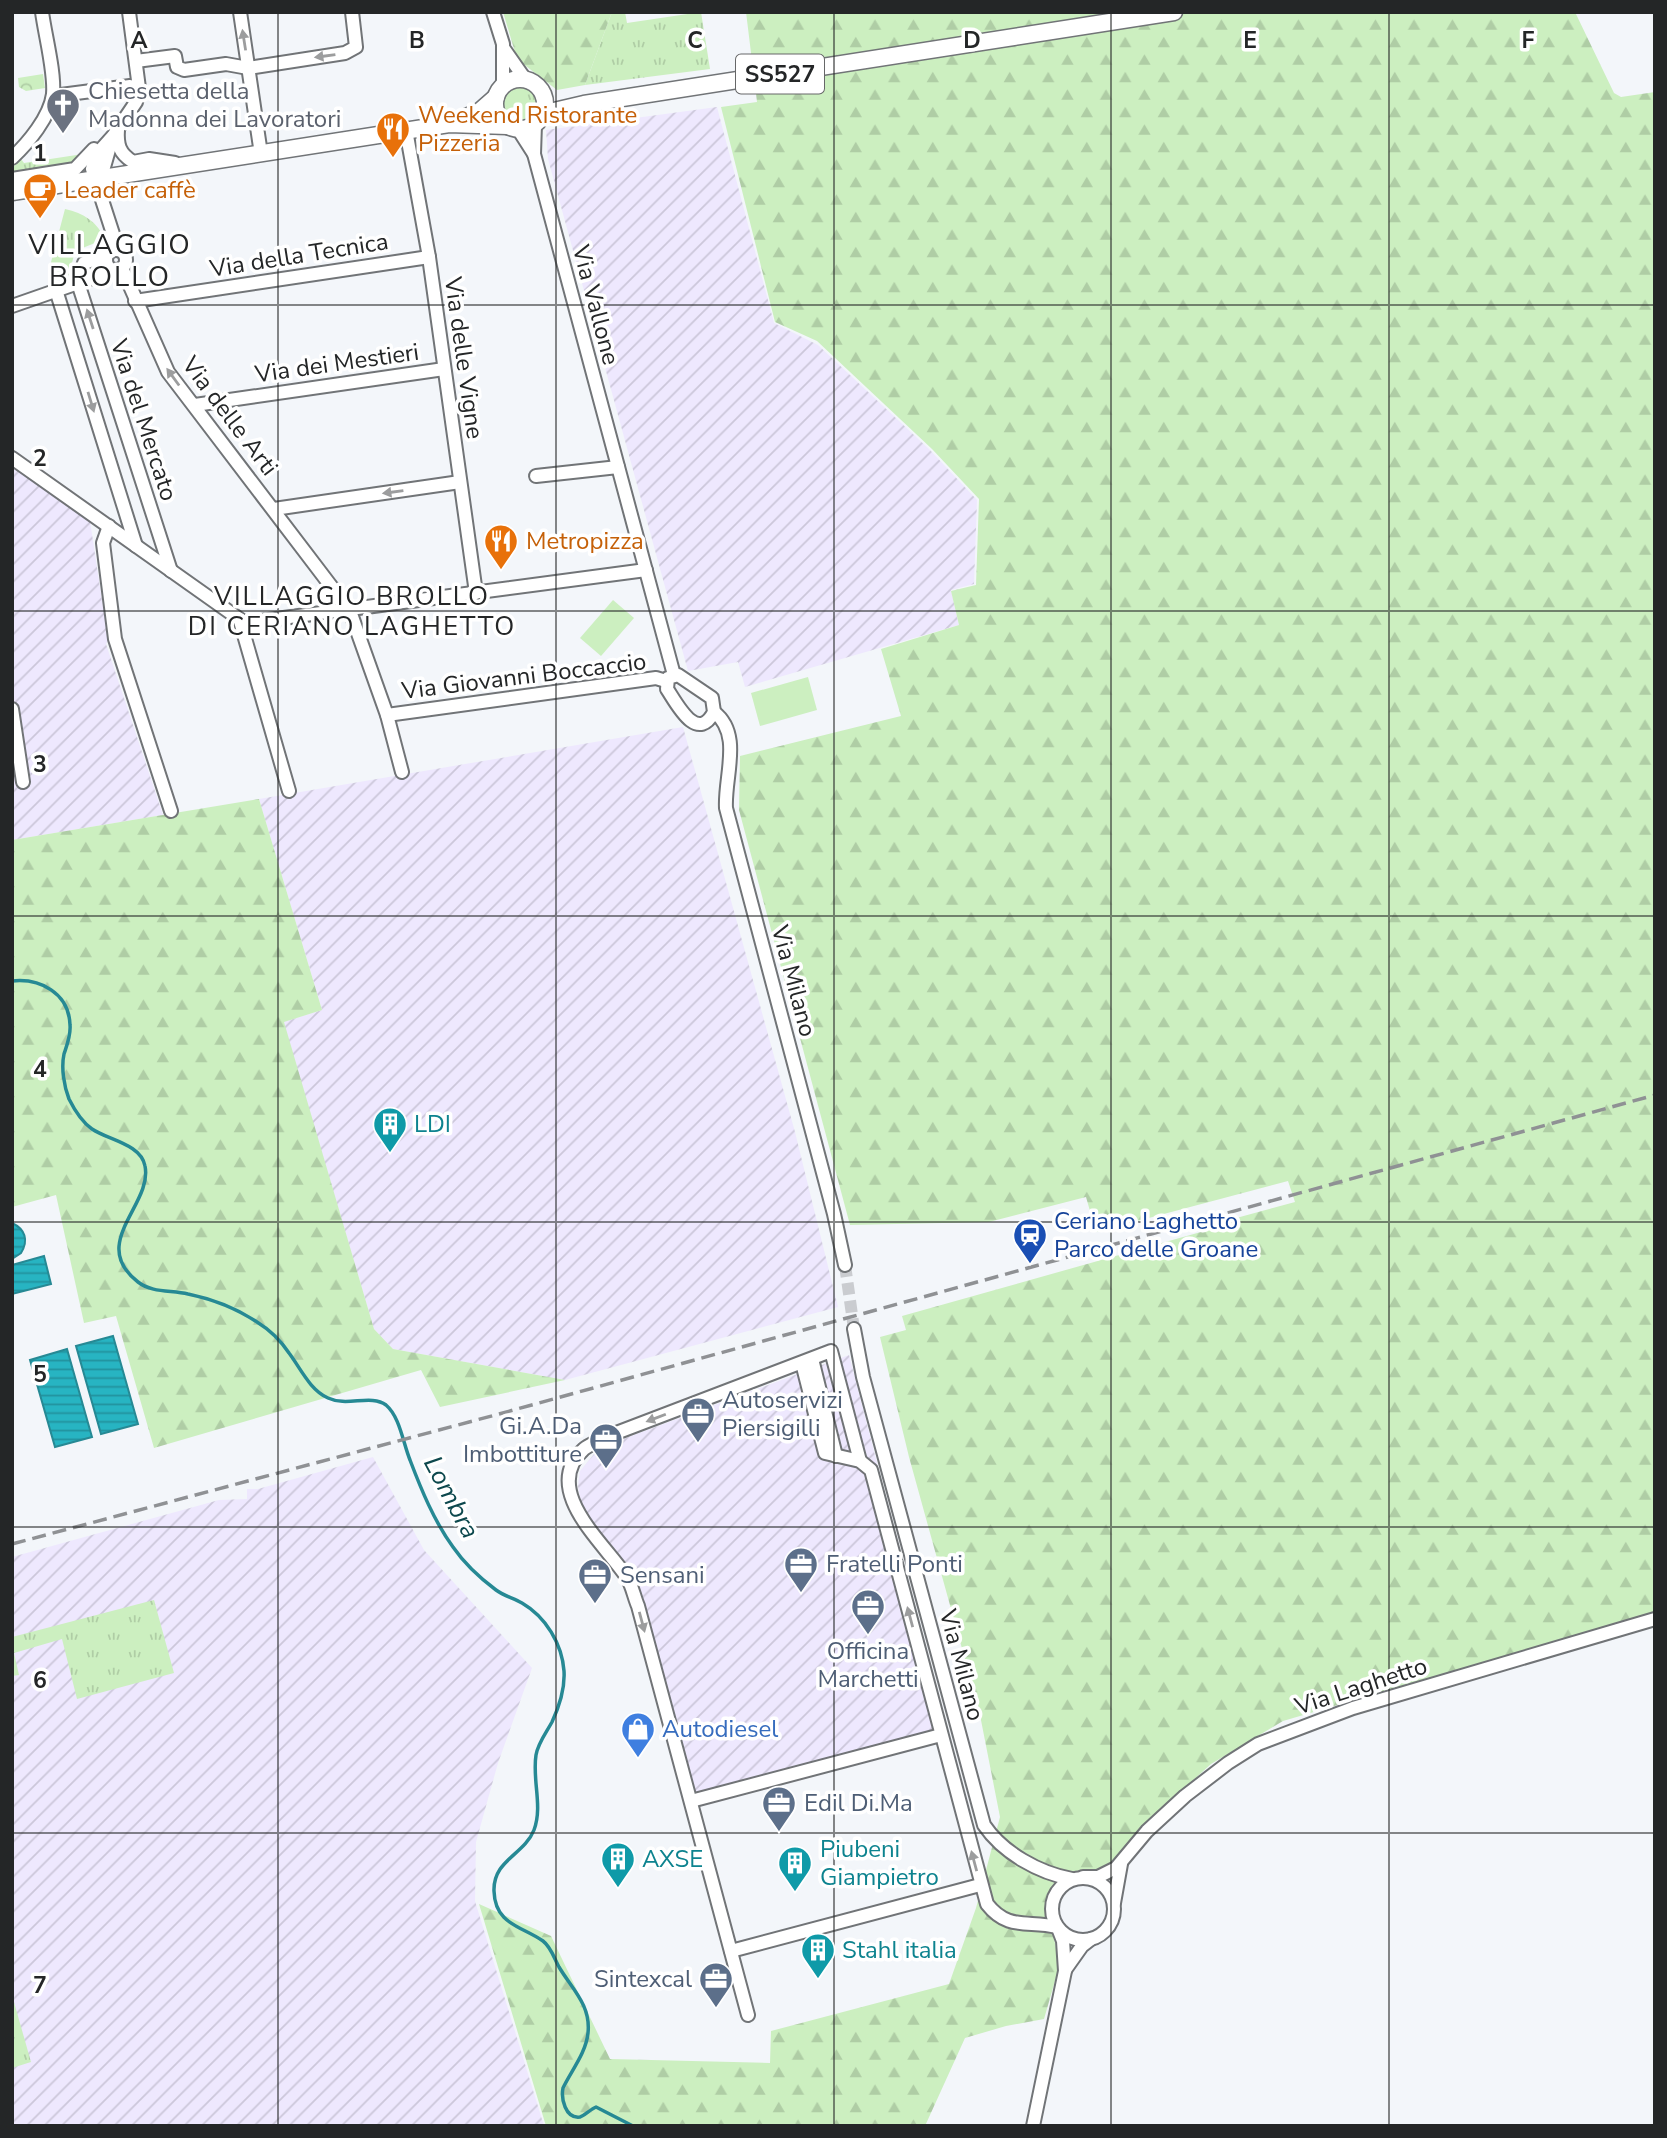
<svg xmlns="http://www.w3.org/2000/svg" width="1667" height="2138" font-family="'Nunito Sans',sans-serif">
<style>
.industrial{fill:url(#industrial-furrows)}
.grass{fill:url(#grass-tufts)}
.forest{fill:url(#forest-firs)}
.park{fill:url(#park-crowns)}
.pitch{fill:#ccefc0}
.water{fill:url(#water-rules);stroke:#268994;stroke-width:2}
.lines{fill:none;stroke-linecap:round;stroke-linejoin:round}
.stream{stroke:#268994;stroke-width:3.5}
.minor-tunnel{stroke:#caccd0;stroke-width:12;stroke-dasharray:12 6;stroke-linecap:butt}
.minor-casing{stroke:#717477;stroke-width:16}
.major-casing{stroke:#717477;stroke-width:19}
.minor{stroke:#fff;stroke-width:12}
.major{stroke:#fff;stroke-width:16}
.rail{stroke:#8f9194;stroke-width:3.5;stroke-dasharray:14 7;stroke-linecap:butt}
.oneway{fill:#9c9d9e}
.grid{fill:none;stroke:#242627;stroke-width:2;stroke-opacity:0.55}
.labels{text-anchor:middle;stroke-width:7;stroke-linejoin:round;paint-order:stroke}
.shield{fill:#fff;stroke:#666768;stroke-width:2}
.shield-label{font-size:23px;font-weight:bold;fill:#242627}
.worship-label{font-size:24px;fill:#5b616d;stroke:#fff;text-anchor:start}
.food-label{font-size:24px;fill:#c56008;stroke:#fff;text-anchor:start}
.street-label{font-size:24px;fill:#242627;stroke:#fff}
.culture-label{font-size:24px;fill:#0d838f;stroke:#fff;text-anchor:start}
.transit-label{font-size:24px;fill:#164399;stroke:#fff;text-anchor:start}
.service-label{font-size:24px;fill:#4e5e75;stroke:#fff;text-anchor:start}
.shop-label{font-size:24px;fill:#366cbe;stroke:#fff;text-anchor:start}
.neighbourhood-label{font-size:26px;letter-spacing:2px;fill:#242627;stroke:#fff}
.water-label{font-size:26px;font-style:italic;fill:#0d484d;stroke:#fff}
.quarter-label{font-size:28px;letter-spacing:2px;fill:#242627;stroke:#fff}
.grid-label{font-size:23px;text-anchor:middle;font-weight:bold;fill:#242627;stroke:#fff;stroke-width:7;stroke-linejoin:round;paint-order:stroke}
</style>
<defs>
<pattern id="industrial-furrows" width="10" height="10" patternUnits="userSpaceOnUse" patternTransform="scale(1.75)"><rect width="10" height="10" fill="#eee8fe"/><path d="M-1 1l2-2M0 10L10 0M9 11l2-2" fill="none" stroke="#ccc7da"/></pattern>
<pattern id="grass-tufts" width="24" height="20" patternUnits="userSpaceOnUse" patternTransform="scale(1.75)"><rect width="24" height="20" fill="#ccefc0"/><path d="M3 7l-1-3M5 7V3M7 7l1-3M15 17l-1-3M17 17v-4M19 17l1-3" fill="none" stroke="#afcda5"/></pattern>
<pattern id="forest-firs" width="22" height="20" patternUnits="userSpaceOnUse" patternTransform="scale(1.75)"><rect width="22" height="20" fill="#ccefc0"/><path d="M5 1l3.5 6h-7zM16 11l3.5 6h-7z" fill="#afcda5"/></pattern>
<pattern id="park-crowns" width="20" height="18" patternUnits="userSpaceOnUse" patternTransform="scale(1.75)"><rect width="20" height="18" fill="#ccefc0"/><path d="M2 6a3 3 0 1 1 6 0M12 15a3 3 0 1 1 6 0" fill="none" stroke="#afcda5"/></pattern>
<pattern id="water-rules" width="6" height="5" patternUnits="userSpaceOnUse" patternTransform="scale(1.75)"><rect width="6" height="5" fill="#27b4c2"/><path d="M0 2.5h6" fill="none" stroke="#21929e"/></pattern>
</defs>
<rect width="100%" height="100%" fill="#f3f6fa"/>
<g class="industrial">
<polygon points="717,107 774,323 818,345 930,450 977,500 974,584 951,590 959,625 745,687 738,662 688,671 548,159 546,130"/>
<polygon points="12,466 90,521 108,640 106,644 163,815 12,840"/>
<polygon points="683,727 795,1132 838,1307 565,1380 393,1349 374,1329 283,1022 322,1010 259,799"/>
<polygon points="849,1355 947,1732 696,1800 633,1580 597,1532 581,1502 578,1486 580,1471 599,1448"/>
<polygon points="373,1457 424,1550 532,1668 498,1763 476,1842 475,1901 544,2126 12,2126 12,1557 219,1500 247,1499 247,1489 258,1489"/>
</g>
<g class="grass">
<polygon points="612,12 625,12 627,23 701,12 710,69 585,85"/>
<circle cx="519" cy="104" r="17"/>
<polygon points="83,154 73,163 12,175 12,168 21,159 24,163"/>
<path d="M65 209C84 213 97 222 105 239L75 251 69 275 54 280 50 266Z"/>
<polygon points="154,1600 174,1673 77,1699 62,1639 14,1653 19,1675 12,1676 12,1637"/>
<polygon points="12,1995 31,2062 12,2068"/>
</g>
<g class="forest">
<polygon points="503,12 612,12 585,85 557,90 522,63 515,52"/>
<path d="M746 12H1575L1614 93 1621 97 1655 92V1612L1283 1721 1211 1764 1155 1815 1110 1866C1080 1881 1063 1864 1047 1903L1058 1958 1057 1974 1044 2019 1006 2026 965 2038 925 2126H546L479 1904 551 1936 610 2059 770 2063 771 2031 949 1984 976 1908 1000 1817 979 1710 909 1457 880 1337 906 1330 902 1316 1208 1230 1207 1226 1295 1202 1288 1181 1096 1232 1086 1197 989 1222 850 1225 739 810 740 756 901 716 881 649 959 625 951 591 976 585 979 499 932 449 817 341 775 322 721 107 757 102Z"/>
<polygon points="259,799 322,1010 284,1022 374,1329 393,1349 565,1380 440,1407 421,1370 154,1448 116,1316 84,1323 56,1195 12,1207 12,840"/>
</g>
<polygon class="park" points="43,74 45,88 26,91 19,87 18,78"/>
<g class="pitch">
<polygon points="613,600 634,618 601,656 580,638"/>
<polygon points="808,677 817,710 760,726 751,693"/>
</g>
<g class="water">
<path d="M12 1223C25 1229 29 1240 21 1253L12 1259Z"/>
<polygon points="44,1256 51,1284 12,1294 12,1265"/>
<polygon points="113,1336 138,1424 101,1434 76,1346"/>
<polygon points="67,1349 92,1437 55,1447 30,1360"/>
</g>
<g class="lines">
<path class="stream" d="M12 981C40 978 69 993 70 1025 71 1035 67 1045 64 1054 61 1068 64 1086 69 1099 74 1109 82 1122 92 1129 108 1140 141 1144 145 1166 153 1205 88 1243 138 1282 152 1293 171 1290 188 1294 212 1299 236 1308 257 1322 270 1330 281 1341 289 1353 301 1369 310 1390 328 1398 347 1407 371 1394 386 1405 400 1417 403 1443 410 1460 421 1489 434 1521 453 1547 464 1563 480 1578 496 1590 504 1596 514 1598 522 1603 546 1617 562 1644 564 1671 565 1687 559 1707 552 1722 546 1733 538 1743 536 1755 532 1780 543 1806 534 1830 524 1855 493 1860 494 1891 495 1925 522 1926 543 1941 551 1947 554 1958 559 1967 572 1989 591 2005 588 2033 586 2053 571 2071 563 2088 561 2098 565 2119 580 2117 584 2116 591 2109 596 2107L633 2126"/>
<polyline class="minor-tunnel" points="845,1265 854,1329"/>
<g class="minor-casing">
<g id="minor">
<polyline points="240,12 261,154"/>
<polyline points="493,12 503,44 503,86"/>
<polyline points="504,49 525,79"/>
<polyline points="136,61 175,56 177,67 184,70 226,64 248,68 345,53 356,47 352,12"/>
<polyline points="53,96 130,86 139,88"/>
<path d="M118 129C117 145 119 153 133 162L149 159 175 163"/>
<polyline points="518,129 534,154 674,675"/>
<polyline points="406,130 429,257 476,593"/>
<polyline points="534,154 535,124"/>
<path d="M12 158C28 143 50 117 53 94 55 72 45 35 42 12"/>
<polyline points="12,179 75,169 94,149"/>
<polyline points="96,179 104,167 112,139"/>
<circle cx="116" cy="260" r="10"/>
<polyline points="115,250 114,237 92,169 96,155 113,136 136,102 139,88 129,12"/>
<polyline points="122,268 168,372 350,611 387,715 402,772"/>
<polyline points="78,283 171,571"/>
<polyline points="78,283 84,263 107,255"/>
<polyline points="56,290 136,546"/>
<polyline points="135,301 429,257"/>
<polyline points="12,306 115,270"/>
<polyline points="195,405 444,369"/>
<polyline points="12,458 245,623 646,570"/>
<polyline points="536,476 618,467"/>
<polyline points="274,509 460,482"/>
<polyline points="109,526 103,543 115,639 171,811"/>
<polyline points="240,621 289,791"/>
<path d="M678 675 712 698 714 712C697 744 677 704 667 689L668 678Z"/>
<polyline points="12,709 23,782"/>
<path d="M714 712C743 734 724 777 726 808L834 1214 845 1265"/>
<polyline points="387,715 656,678 666,681"/>
<path d="M854 1329 863 1377 984 1825C1003 1853 1039 1873 1072 1879"/>
<polyline points="812,1359 836,1456"/>
<path d="M802 1363 825 1453 860 1461 871 1470 987 1904C1008 1931 1028 1920 1057 1927"/>
<polyline points="691,1801 941,1735"/>
<polyline points="1083,1877 1098,1877 1116,1868 1147,1831 1185,1796 1228,1763 1258,1744 1353,1708 1655,1619"/>
<circle cx="1083" cy="1909" r="31"/>
<polyline points="1114,1903 1121,1864"/>
<polyline points="731,1951 980,1885"/>
<polyline points="1065,1970 1082,1946 1091,1939"/>
<path d="M748 2015 638 1606C634 1597 632 1584 626 1576 605 1544 539 1489 584 1449 589 1445 597 1442 603 1438L831 1351 860 1461"/>
<polyline points="1033,2126 1065,1971 1063,1941 1058,1928"/>
</g>
</g>
<g class="major-casing">
<g id="major">
<circle cx="520" cy="104" r="25"/>
<polyline points="541,117 554,111 584,104 1174,12"/>
<polyline points="457,121 480,111 496,97"/>
<polyline points="12,192 449,124 507,126"/>
</g>
</g>
<use href="#minor" class="minor"/>
<use href="#major" class="major"/>
<polyline class="rail" points="12,1544 499,1414 1655,1095"/>
</g>
<defs><path id="oneway-solid" d="M-6-.8H1V-3.2L6.5 0L1 3.2V.8H-6Z" transform="scale(1.75)"/></defs>
<g class="oneway">
<use href="#oneway-solid" transform="translate(244 40) rotate(-99)"/>
<use href="#oneway-solid" transform="translate(325 56) rotate(172)"/>
<use href="#oneway-solid" transform="translate(90 319) rotate(-108)"/>
<use href="#oneway-solid" transform="translate(173 377) rotate(-126)"/>
<use href="#oneway-solid" transform="translate(91 402) rotate(73)"/>
<use href="#oneway-solid" transform="translate(393 492) rotate(172)"/>
<use href="#oneway-solid" transform="translate(656 1418) rotate(159)"/>
<use href="#oneway-solid" transform="translate(910 1617) rotate(-105)"/>
<use href="#oneway-solid" transform="translate(642 1622) rotate(75)"/>
<use href="#oneway-solid" transform="translate(974 1861) rotate(-105)"/>
</g>
<path class="grid" d="M278 12V2126M556 12V2126M834 12V2126M1111 12V2126M1389 12V2126M12 305H1655M12 611H1655M12 916H1655M12 1222H1655M12 1527H1655M12 1833H1655"/>
<defs>
<g id="church-pin" transform="scale(1.75)"><path d="M0 17L-7.5 6A9.5 9.5 0 1 1 7.5 6Z" fill="#6b7280" stroke="#fff"/><path d="M-1.2-6h2.4v3.5h3.3v2.4h-3.3V6h-2.4V-.1h-3.3v-2.4h3.3Z" fill="#fff"/></g>
<g id="restaurant-pin" transform="scale(1.75)"><path d="M0 17L-7.5 6A9.5 9.5 0 1 1 7.5 6Z" fill="#e8710a" stroke="#fff"/><path d="M-5-6h1v4h1v-4h1v4h1v-4h1v5L-1.5 .5V6h-2V.5L-5-1ZM5-6V6H3V1.5H1.5Q1.5-4 5-6Z" fill="#fff"/></g>
<g id="cafe-pin" transform="scale(1.75)"><path d="M0 17L-7.5 6A9.5 9.5 0 1 1 7.5 6Z" fill="#e8710a" stroke="#fff"/><path d="M-5.5-4.5H6V0H3Q3 3.5 0 3.5H-2.5Q-5.5 3.5-5.5 0ZM3-3.2v2h1.7v-2ZM-6 4.5H4V6H-6Z" fill="#fff"/></g>
<g id="building-pin" transform="scale(1.75)"><path d="M0 17L-7.5 6A9.5 9.5 0 1 1 7.5 6Z" fill="#0f9aa8" stroke="#fff"/><path d="M-4-6H4V6H1V3H-1V6H-4ZM-2.5-4.3h1.7v1.8h-1.7ZM.8-4.3h1.7v1.8H.8ZM-2.5-1h1.7V.8h-1.7ZM.8-1h1.7V.8H.8Z" fill="#fff"/></g>
<g id="station-pin" transform="scale(1.75)"><path d="M0 17L-7.5 6A9.5 9.5 0 1 1 7.5 6Z" fill="#1a4fb4" stroke="#fff"/><path d="M-3-6H3Q5-6 5-4V2Q5 4 3 4L4.5 6H3L1.5 4h-3L-3 6H-4.5L-3 4Q-5 4-5 2V-4Q-5-6-3-6ZM-3.5-4v3h7v-3ZM-3.5 1v1.5H-2V1ZM2 1v1.5H3.5V1Z" fill="#fff"/></g>
<g id="office-pin" transform="scale(1.75)"><path d="M0 17L-7.5 6A9.5 9.5 0 1 1 7.5 6Z" fill="#5c6f8a" stroke="#fff"/><path d="M-6-3h4V-5.5h4V-3h4V5H-6ZM-1-4.5V-3h2v-1.5ZM-6 0V1H6V0Z" fill="#fff"/></g>
<g id="shop-pin" transform="scale(1.75)"><path d="M0 17L-7.5 6A9.5 9.5 0 1 1 7.5 6Z" fill="#3f7fe0" stroke="#fff"/><path d="M-5-2.5h2.3a2.7 3.5 0 0 1 5.4 0H5L5.5 6h-11ZM-1.5-2.5h3a1.5 2.3 0 0 0-3 0Z" fill="#fff"/></g>
</defs>
<g fill-rule="evenodd">
<use href="#church-pin" x="63" y="105"/>
<use href="#restaurant-pin" x="393" y="129"/>
<use href="#cafe-pin" x="40" y="190"/>
<use href="#restaurant-pin" x="501" y="541"/>
<use href="#building-pin" x="390" y="1124"/>
<use href="#station-pin" x="1030" y="1235"/>
<use href="#office-pin" x="698" y="1414"/>
<use href="#office-pin" x="606" y="1440"/>
<use href="#office-pin" x="801" y="1564"/>
<use href="#office-pin" x="595" y="1575"/>
<use href="#office-pin" x="868" y="1606"/>
<use href="#shop-pin" x="638" y="1729"/>
<use href="#office-pin" x="779" y="1803"/>
<use href="#building-pin" x="618" y="1859"/>
<use href="#building-pin" x="795" y="1863"/>
<use href="#building-pin" x="818" y="1950"/>
<use href="#office-pin" x="716" y="1979"/>
</g>
<g class="labels">
<rect class="shield" x="736" y="54.5" width="88" height="39" rx="5"/>
<g class="shield-label">
<text x="780" y="82">SS527</text>
</g>
<g class="worship-label">
<text x="88" y="99">Chiesetta della<tspan x="88" dy="28">Madonna dei Lavoratori</tspan></text>
</g>
<g class="food-label">
<text x="418" y="123">Weekend Ristorante<tspan x="418" dy="28">Pizzeria</tspan></text>
<text x="64" y="198">Leader caffè</text>
<text x="526" y="549">Metropizza</text>
</g>
<g class="street-label">
<text transform="translate(299 255) rotate(-9)" y="8">Via della Tecnica</text>
<text transform="translate(596 305) rotate(75)" y="8">Via Vallone</text>
<text transform="translate(464 358) rotate(82)" y="8">Via delle Vigne</text>
<text transform="translate(337 363) rotate(-8)" y="8">Via dei Mestieri</text>
<text transform="translate(230 416) rotate(53)" y="8">Via delle Arti</text>
<text transform="translate(144 420) rotate(72)" y="8">Via del Mercato</text>
<text transform="translate(524 676) rotate(-7)" y="8">Via Giovanni Boccaccio</text>
<text transform="translate(794 981) rotate(75)" y="8">Via Milano</text>
<text transform="translate(962 1665) rotate(75)" y="8">Via Milano</text>
<text transform="translate(1361 1686) rotate(-18)" y="8">Via Laghetto</text>
</g>
<g class="culture-label">
<text x="414" y="1132">LDI</text>
<text x="820" y="1857">Piubeni<tspan x="820" dy="28">Giampietro</tspan></text>
<text x="642" y="1867">AXSE</text>
<text x="842" y="1958">Stahl italia</text>
</g>
<g class="transit-label">
<text x="1054" y="1229">Ceriano Laghetto<tspan x="1054" dy="28">Parco delle Groane</tspan></text>
</g>
<g class="service-label">
<text x="722" y="1408">Autoservizi<tspan x="722" dy="28">Piersigilli</tspan></text>
<text x="582" y="1434" text-anchor="end">Gi.A.Da<tspan x="582" dy="28">Imbottiture</tspan></text>
<text x="826" y="1572">Fratelli Ponti</text>
<text x="620" y="1583">Sensani</text>
<text x="868" y="1659" text-anchor="middle">Officina<tspan x="868" dy="28">Marchetti</tspan></text>
<text x="804" y="1811">Edil Di.Ma</text>
<text x="692" y="1987" text-anchor="end">Sintexcal</text>
</g>
<g class="shop-label">
<text x="662" y="1737">Autodiesel</text>
</g>
<g class="neighbourhood-label">
<text x="352" y="605">VILLAGGIO BROLLO<tspan x="352" dy="30">DI CERIANO LAGHETTO</tspan></text>
</g>
<g class="water-label">
<text transform="translate(452 1497) rotate(62)" y="9">Lombra</text>
</g>
<g class="quarter-label">
<text x="110" y="254">VILLAGGIO<tspan x="110" dy="32">BROLLO</tspan></text>
</g>
</g>
<g class="grid-label">
<text x="139" y="48">A</text>
<text x="417" y="48">B</text>
<text x="695" y="48">C</text>
<text x="972" y="48">D</text>
<text x="1250" y="48">E</text>
<text x="1528" y="48">F</text>
<text x="40" y="161">1</text>
<text x="40" y="466">2</text>
<text x="40" y="772">3</text>
<text x="40" y="1077">4</text>
<text x="40" y="1382">5</text>
<text x="40" y="1688">6</text>
<text x="40" y="1993">7</text>
</g>
<rect width="1667" height="2138" fill="none" stroke="#242627" stroke-width="28"/>
</svg>
